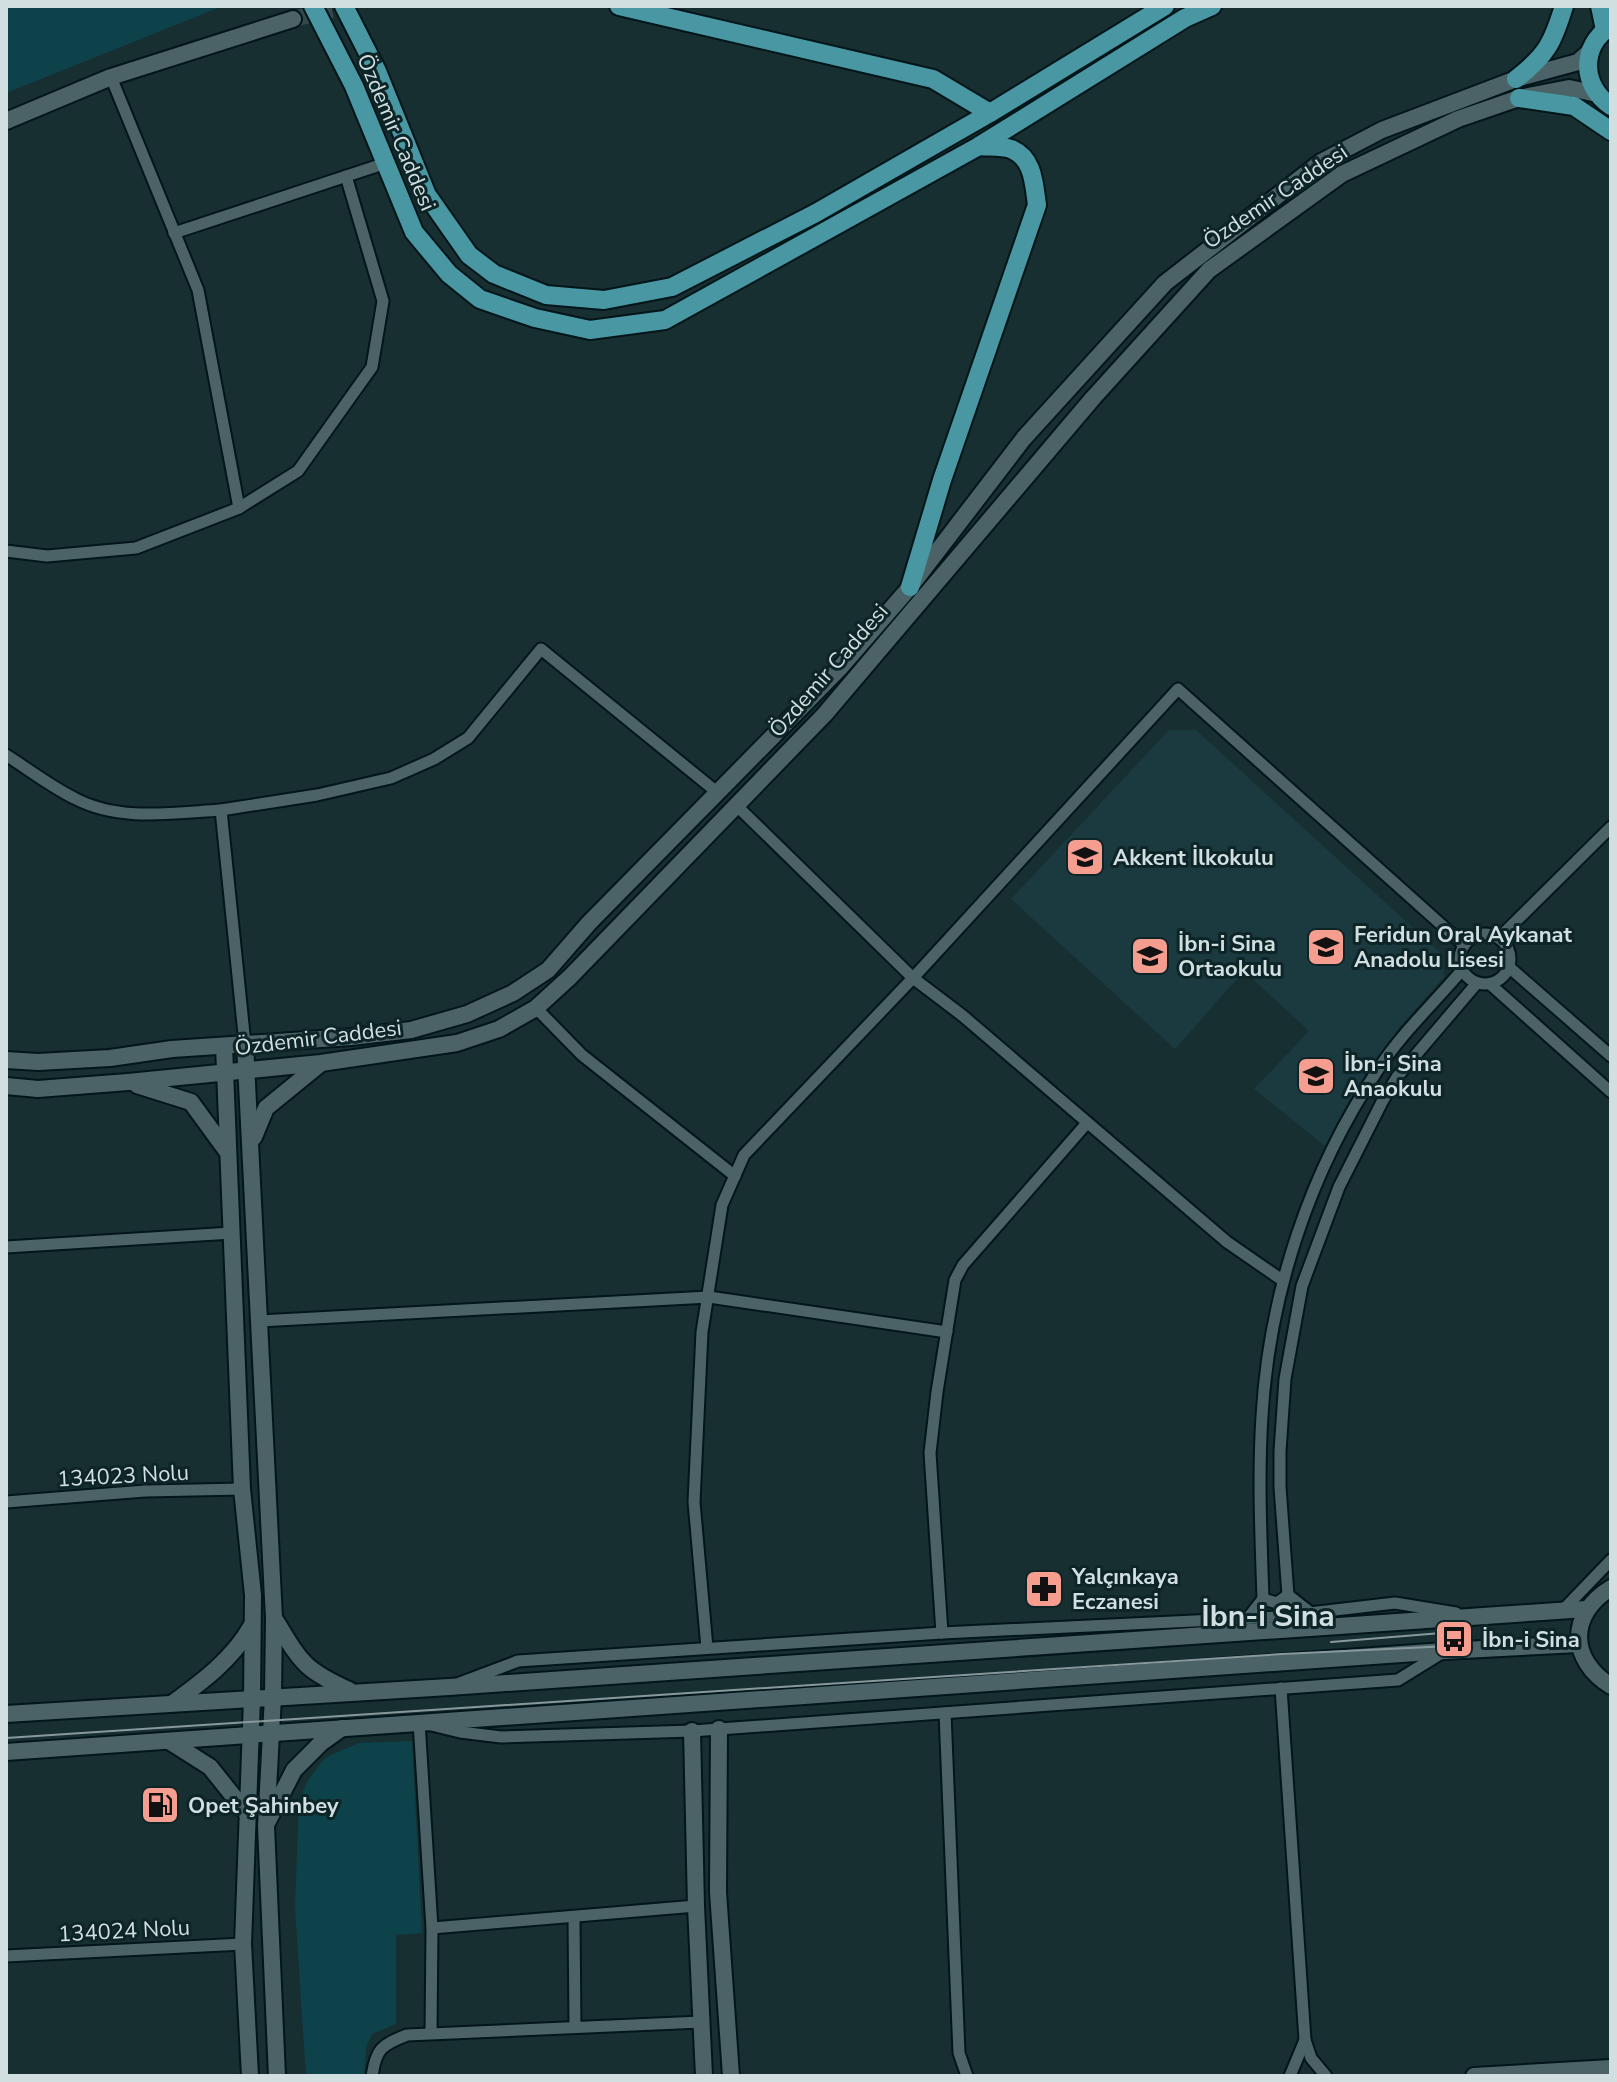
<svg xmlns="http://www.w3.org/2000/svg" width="1617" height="2082" font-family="'Nunito Sans',sans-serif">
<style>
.built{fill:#1a3a3f}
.green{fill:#0d424a}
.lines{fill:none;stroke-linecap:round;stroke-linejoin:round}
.secondary-tunnel{stroke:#34494c;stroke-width:16;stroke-dasharray:16 8;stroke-linecap:butt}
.street-casing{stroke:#02161a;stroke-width:15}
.secondary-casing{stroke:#02161a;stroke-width:20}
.primary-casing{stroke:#02161a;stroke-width:22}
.street{stroke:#4b6367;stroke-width:11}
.secondary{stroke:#4b6367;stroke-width:16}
.primary{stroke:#4897a3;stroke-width:18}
.tram{stroke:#87999b;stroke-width:2}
.labels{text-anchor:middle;stroke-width:6;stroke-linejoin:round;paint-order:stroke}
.street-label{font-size:22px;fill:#d1dfe1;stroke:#0e2528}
.poi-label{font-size:22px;font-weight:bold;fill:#d1dfe1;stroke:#0e2528;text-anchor:start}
.district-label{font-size:30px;font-weight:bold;fill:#d1dfe1;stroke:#0e2528}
</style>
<rect width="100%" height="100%" fill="#182f32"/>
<polygon class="built" points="1169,730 1196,730 1443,955 1444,977 1398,1029 1374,1063 1325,1146 1254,1089 1309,1031 1244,971 1175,1049 1011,899"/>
<g class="green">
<polygon points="6,6 223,6 6,93"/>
<polygon points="412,1741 422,1933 396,1935 396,2024 372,2034 366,2048 364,2076 306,2076 295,1907 299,1802 307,1782 323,1760 331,1755 359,1743"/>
</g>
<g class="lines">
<polyline class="secondary-tunnel" points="293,19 350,6"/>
<g class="street-casing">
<g id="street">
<polyline points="111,77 198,290 239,508"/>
<polyline points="174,233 386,163"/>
<polyline points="6,551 47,556 136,548 239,508 298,471 372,367 383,301 346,176"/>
<path d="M6 755C28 769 50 786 74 798 119 822 172 813 221 810L245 1044"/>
<polyline points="737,806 913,978 963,1016 1227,1242 1282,1280"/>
<polyline points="221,810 317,795 391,778 434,759 468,738 541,649 718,793"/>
<circle cx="1485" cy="959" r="25"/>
<polyline points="1499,938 1611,827"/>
<polyline points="1509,967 1611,1056"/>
<polyline points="1490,984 1611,1092"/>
<polyline points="536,1008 582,1055 735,1176"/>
<polyline points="6,1247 232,1233"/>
<polyline points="259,1321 709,1297 947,1332"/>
<polyline points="6,1502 145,1491 242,1489"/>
<polyline points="1263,1599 1277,1603 1288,1595"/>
<polyline points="1562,1611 1611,1560"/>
<polyline points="1311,1613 1288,1595 1280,1487 1280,1451 1285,1379 1302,1286 1339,1187 1382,1102 1397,1077 1477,983"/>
<path d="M1248 1618 1263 1599C1261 1538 1258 1477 1262 1416 1269 1294 1310 1170 1379 1068 1402 1033 1435 1002 1462 970"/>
<polyline points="942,1633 930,1453 937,1392 955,1280 963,1265 1087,1123"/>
<polyline points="707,1648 694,1502 702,1332 722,1205 744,1155 913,978 1178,689 1464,945"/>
<polyline points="460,1683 518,1661 942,1633 1275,1617 1395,1603 1456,1613"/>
<polyline points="1281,1688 1305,2040 1311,2058 1326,2076"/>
<polyline points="945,1713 959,2053 967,2076"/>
<polyline points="574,1918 575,2027"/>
<polyline points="432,1928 696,1906"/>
<polyline points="6,1956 243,1944"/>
<polyline points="431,2033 432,1928 419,1722 460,1732 501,1737 692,1731 1398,1680 1440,1654"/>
<path d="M372 2076C376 2049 381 2045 407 2035L701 2022"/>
<polyline points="1290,2076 1305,2040"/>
</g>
</g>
<g class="secondary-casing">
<g id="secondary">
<polyline points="6,121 111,77 293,19"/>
<polyline points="245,1044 274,1618 273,1697 266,1826 277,2076"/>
<polyline points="224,1046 242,1489 253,1595 252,1699 243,1944 250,2076"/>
<polyline points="6,1060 38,1062 110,1058 172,1049 351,1037 411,1030 467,1014 513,993 548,970 589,923 839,669 910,587 1024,438 1165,283 1321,162 1382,130 1516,79 1578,62 1589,52"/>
<polyline points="137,1085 191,1102 226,1150"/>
<polyline points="6,1086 38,1089 128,1082 321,1063 457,1043 499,1029 536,1008 570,977 825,714 1093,398 1209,270 1342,174 1458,119 1519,98 1569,88 1597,94"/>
<polyline points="254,1137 266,1108 320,1064"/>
<path d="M1611 1588C1568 1614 1569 1660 1611 1686"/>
<path d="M276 1621C300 1661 304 1670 349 1690"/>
<path d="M173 1703C203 1681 233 1659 252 1625"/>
<polyline points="6,1714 449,1687 1586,1609"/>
<polyline points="719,1729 718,1892 731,2076"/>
<polyline points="692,1731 696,1906 704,2076"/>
<polyline points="169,1741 210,1767 246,1812"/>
<polyline points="6,1752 1444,1651 1579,1644"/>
<polyline points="268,1821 294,1770 321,1743 342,1728"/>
<polyline points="1474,2076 1611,2068"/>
</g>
</g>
<g class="primary-casing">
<g id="primary">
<polyline points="313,6 354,86 414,232 449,274 480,299 535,318 590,330 665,320 979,146 1185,18 1212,6"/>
<polyline points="344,6 377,71 427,195 469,255 494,274 546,295 604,300 672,287 816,213 990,113 1165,6"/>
<polyline points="619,6 933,79 990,113"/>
<polyline points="1600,6 1605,30"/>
<path d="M1611 26C1580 46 1581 86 1611 106"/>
<path d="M1516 79C1547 55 1553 42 1564 6"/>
<polyline points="1519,98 1574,106 1611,131"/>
<path d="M910 587 942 480 1037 205C1034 185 1034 158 1011 149 1002 146 988 147 979 146"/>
</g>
</g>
<use href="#street" class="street"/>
<use href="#secondary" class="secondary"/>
<use href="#primary" class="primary"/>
<g class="tram">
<polyline points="1331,1642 1466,1631"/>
<polyline points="6,1738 1282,1654 1472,1645"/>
</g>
</g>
<defs>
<g id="school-square" transform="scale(2)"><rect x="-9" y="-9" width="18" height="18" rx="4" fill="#f59d8f" stroke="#0e2528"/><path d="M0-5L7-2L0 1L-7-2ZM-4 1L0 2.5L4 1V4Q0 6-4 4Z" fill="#111"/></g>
<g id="pharmacy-square" transform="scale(2)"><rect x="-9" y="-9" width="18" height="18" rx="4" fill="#f59d8f" stroke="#0e2528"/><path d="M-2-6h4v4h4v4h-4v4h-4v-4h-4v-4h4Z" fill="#111"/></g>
<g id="bus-square" transform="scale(2)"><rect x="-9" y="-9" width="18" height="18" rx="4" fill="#f59d8f" stroke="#0e2528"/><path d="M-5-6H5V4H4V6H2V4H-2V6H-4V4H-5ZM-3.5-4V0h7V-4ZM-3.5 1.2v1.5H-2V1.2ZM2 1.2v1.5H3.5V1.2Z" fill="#111"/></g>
<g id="fuel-square" transform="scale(2)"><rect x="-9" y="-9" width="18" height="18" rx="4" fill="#f59d8f" stroke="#0e2528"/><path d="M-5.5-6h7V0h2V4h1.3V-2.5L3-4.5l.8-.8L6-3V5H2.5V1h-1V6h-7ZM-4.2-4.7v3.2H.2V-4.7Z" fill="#111"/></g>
</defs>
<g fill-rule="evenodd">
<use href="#school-square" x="1085" y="857"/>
<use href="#school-square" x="1326" y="947"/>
<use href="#school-square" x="1150" y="956"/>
<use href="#school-square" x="1316" y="1076"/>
<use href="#pharmacy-square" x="1044" y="1589"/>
<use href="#bus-square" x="1454" y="1639"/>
<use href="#fuel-square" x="160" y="1805"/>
</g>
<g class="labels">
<g class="street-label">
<text transform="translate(397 132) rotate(67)" y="8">Özdemir Caddesi</text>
<text transform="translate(1275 196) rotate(-34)" y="8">Özdemir Caddesi</text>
<text transform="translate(828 670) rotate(-49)" y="8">Özdemir Caddesi</text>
<text transform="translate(318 1037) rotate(-7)" y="8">Özdemir Caddesi</text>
<text transform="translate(123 1475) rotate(-3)" y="8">134023 Nolu</text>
<text transform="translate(124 1930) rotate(-3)" y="8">134024 Nolu</text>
</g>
<g class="poi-label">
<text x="1113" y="865">Akkent İlkokulu</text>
<text x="1354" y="942">Feridun Oral Aykanat<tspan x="1354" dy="25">Anadolu Lisesi</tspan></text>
<text x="1178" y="951">İbn-i Sina<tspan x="1178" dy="25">Ortaokulu</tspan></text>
<text x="1344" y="1071">İbn-i Sina<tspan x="1344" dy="25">Anaokulu</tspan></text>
<text x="1072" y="1584">Yalçınkaya<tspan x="1072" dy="25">Eczanesi</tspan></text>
<text x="1482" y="1647">İbn-i Sina</text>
<text x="188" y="1813">Opet Şahinbey</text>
</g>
<g class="district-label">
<text x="1268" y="1626">İbn-i Sina</text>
</g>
</g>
<rect width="1617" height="2082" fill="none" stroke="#d1dfe1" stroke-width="16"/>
</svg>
